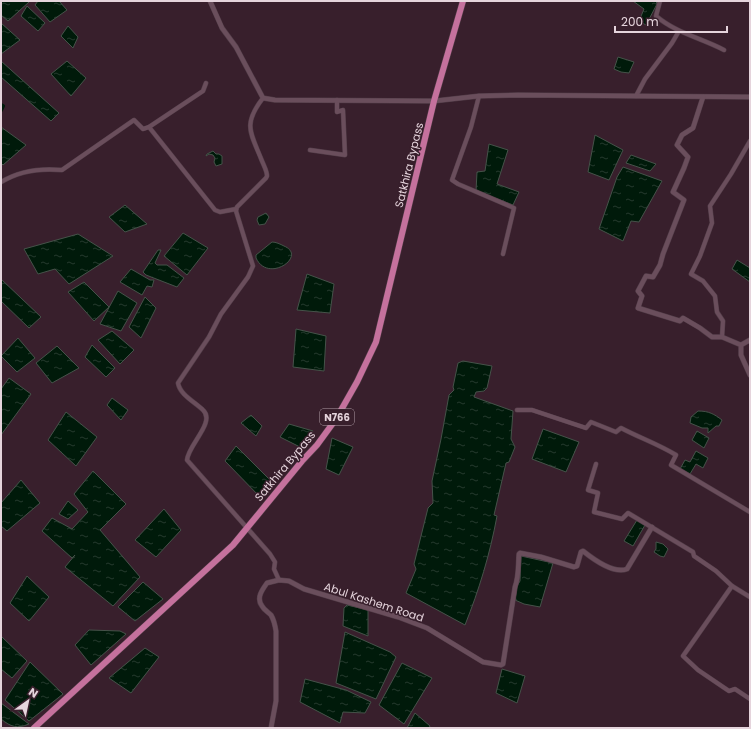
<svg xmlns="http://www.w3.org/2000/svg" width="751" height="729" font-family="Poppins,sans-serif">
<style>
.water{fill:url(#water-ripples);stroke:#455249}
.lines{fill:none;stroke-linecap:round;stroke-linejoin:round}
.canal{stroke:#001a0a;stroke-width:4}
.minor-casing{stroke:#523d48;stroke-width:5}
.tertiary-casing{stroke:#523d48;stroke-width:5.5}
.trunk-casing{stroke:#523d48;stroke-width:7}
.minor{stroke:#6a4e5c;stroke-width:4}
.tertiary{stroke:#6a4e5c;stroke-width:4.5}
.trunk{stroke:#c5719d;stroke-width:6}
.labels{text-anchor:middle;stroke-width:3;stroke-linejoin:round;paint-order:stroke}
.shield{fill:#381f2c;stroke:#b19ea7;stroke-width:1}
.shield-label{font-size:10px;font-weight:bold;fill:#e5d4dc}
.street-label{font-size:11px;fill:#e5d4dc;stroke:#381f2c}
</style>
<defs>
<pattern id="water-ripples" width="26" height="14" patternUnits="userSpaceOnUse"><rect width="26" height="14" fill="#001a0a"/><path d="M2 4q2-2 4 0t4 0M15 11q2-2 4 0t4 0" fill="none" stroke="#253a2d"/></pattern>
</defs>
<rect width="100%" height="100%" fill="#381f2c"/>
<g class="water">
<polygon points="1,1 29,1 29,2 8,21 1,15"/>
<polygon points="38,1 59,1 67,10 50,22 35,5"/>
<polygon points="633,1 656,1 657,4 646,25 639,21 644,9"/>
<polygon points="27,6 45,23 38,31 21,16"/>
<polygon points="1,23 20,40 1,54"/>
<polygon points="68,26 78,37 73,48 61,36"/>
<polygon points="618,57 634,62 629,73 621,72 614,69"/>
<polygon points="1,61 59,113 51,121 1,77"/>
<polygon points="67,61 86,78 71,96 51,74"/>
<polygon points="1,127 26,145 3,165 1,163"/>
<polygon points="595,135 623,150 609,180 588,172"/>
<polygon points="489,144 508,150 497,184 519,192 513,205 476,191 477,172 485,171"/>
<polygon points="213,151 216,154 219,154 222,156 222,164 216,166 214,162 215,158 213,155 209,154 206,156 207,154"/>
<polygon points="631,155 656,164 650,171 626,163"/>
<polygon points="623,167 662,181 639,222 631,221 623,241 599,229 617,177"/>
<polygon points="125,205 147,224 125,232 109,217"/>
<polygon points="266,213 269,217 265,224 259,225 257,220 258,217"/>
<polygon points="183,233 208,248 187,275 164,256"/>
<polygon points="78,234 113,256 69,284 55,269 38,274 24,249"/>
<path d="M272 242C276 242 280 244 284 246 308 256 268 284 256 258V255Z"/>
<polygon points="158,250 161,250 155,263 157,265 167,265 184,278 177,287 146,275 143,272"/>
<polygon points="737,260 750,268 750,282 732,269"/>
<polygon points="131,269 150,280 154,280 152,287 147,286 142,295 120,282"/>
<polygon points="307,274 334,284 330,313 297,310"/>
<polygon points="1,279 41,317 29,328 1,301"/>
<polygon points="84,282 109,307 94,321 68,292"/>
<polygon points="118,291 137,303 121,331 100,324"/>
<polygon points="145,297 156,308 141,338 129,327"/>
<polygon points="296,329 326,336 324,371 293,367"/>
<polygon points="112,331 134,350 120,364 98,340"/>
<polygon points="18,338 35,358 17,372 1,356"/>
<polygon points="92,345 115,368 106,377 85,357"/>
<polygon points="57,346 79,368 52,383 36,363"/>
<path d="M463 361 492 366 487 388 484 391 476 392 474 397 513 411 511 439 515 447 509 462 506 463 494 515 497 516C490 554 479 590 465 625L406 593 416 569 414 564 428 508 433 503 432 481 441 439 449 395 454 390 453 387 458 363Z"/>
<polygon points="9,378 31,394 1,435 1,389"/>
<polygon points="112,398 128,410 121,420 107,405"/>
<path d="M698 411C709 411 714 414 722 420L719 426H716L708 433V428H702L690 423 691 417Z"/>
<polygon points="66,412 97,437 76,466 48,440"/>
<polygon points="251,415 262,426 256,436 241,423"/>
<polygon points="289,424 313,431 302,448 280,437"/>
<polygon points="543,429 579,442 566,472 532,459"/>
<polygon points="697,431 709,438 704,448 692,440"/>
<polygon points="332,438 353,447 339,475 326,469"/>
<polygon points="236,446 273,483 261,498 225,461"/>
<polygon points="696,451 708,458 703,468 696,464 690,474 680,469 685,460 690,462"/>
<polygon points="93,471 126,504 100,530 140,577 113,606 65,567 75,555 72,558 42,531 52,518 72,529 88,512 74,494"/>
<polygon points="21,480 40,503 7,531 1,526 1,503"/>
<polygon points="68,501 78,510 68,519 59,514"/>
<polygon points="164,509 181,530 156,557 135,540"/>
<polygon points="637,520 645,525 633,546 624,541"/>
<polygon points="656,542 663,544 668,549 664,557 660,556 654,552 656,549"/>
<polygon points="521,556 553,563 540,607 524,604 515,600 517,586 520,581"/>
<polygon points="27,576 49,597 29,621 10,603"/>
<polygon points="143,582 163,599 135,621 118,607"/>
<polygon points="347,605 368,610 368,636 343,626 344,608"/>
<polygon points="89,630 120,631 126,634 91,665 75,645"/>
<polygon points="345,632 390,652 396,657 376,699 336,683"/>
<polygon points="1,636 27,661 12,678 1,669"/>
<polygon points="145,648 159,657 131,693 109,678"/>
<polygon points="30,662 63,694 29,721 5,700"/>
<polygon points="402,663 432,678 404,724 379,705"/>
<polygon points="502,669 525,676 517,703 496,693"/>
<polygon points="305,679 346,690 371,702 365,713 343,712 340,723 300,702"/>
<path d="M1 703 29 724C17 729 11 727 1 719Z"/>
<polygon points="415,713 430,726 429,728 407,728"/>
</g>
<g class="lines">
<polyline class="canal" points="1,105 3,106 1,110"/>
<g class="minor-casing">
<g id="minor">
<path d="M660 1 656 16C676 33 701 38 724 50"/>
<polyline points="479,96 471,127 452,180 458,184 514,208 503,254"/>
<polyline points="636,96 645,79 672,43 679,31"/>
<path d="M263 98C242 125 251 133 262 161 264 166 267 171 267 176L266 178 237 207 236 211 253 266 248 277 221 314 209 337 178 383C180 395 195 402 203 410 216 422 188 445 187 460L270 554 275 562 274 569 279 580"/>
<polyline points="149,127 203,91 206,83"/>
<polyline points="310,150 345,155 343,110 337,112 337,100"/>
<path d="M1 182C19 171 41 168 62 170L134 120 143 129 149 127 215 210 220 212 236 209"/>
<polyline points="722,337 723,321 717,312 715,296 703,281 691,274 700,256 712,223 710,206 731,174 750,141"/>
<path d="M517 410H532L586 428 591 422 616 432 621 428C640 438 658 444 676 455L671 465 750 512"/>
<polyline points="596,464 588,490 598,493 594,512 622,519 628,513 693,552 694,556 716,571 732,586"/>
<polyline points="750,597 732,586 683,656 698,670 726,689 729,691 735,689 750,699"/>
</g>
</g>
<g class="tertiary-casing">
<g id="tertiary">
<polyline points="210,1 222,28 236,47 263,98 275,100 434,101 479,96 518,95 750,97"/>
<polyline points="703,97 693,128 682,135 677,145 688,157 684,168 673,192 684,200 663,254 660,265 653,277 646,276 638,291 642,296 638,308 680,321 683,318 700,328 712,337 722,337 741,345 741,355 750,375"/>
<polyline points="741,345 750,340"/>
<path d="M271 728 276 701V631C275 625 274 620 271 615 268 612 264 610 262 606 256 598 262 590 267 583L279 580 289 581 304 589 398 617 427 628 483 662 501 665 503 664 515 587C519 576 518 566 519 554L520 553 541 557 574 567 577 566 581 552 583 551C593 559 614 574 627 569L652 527"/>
</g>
</g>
<g class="trunk-casing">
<polyline id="trunk" points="34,728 233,545 302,461 317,445 336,419 357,382 376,342 434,101 463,1"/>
</g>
<use href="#minor" class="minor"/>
<use href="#tertiary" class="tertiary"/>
<use href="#trunk" class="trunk"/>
</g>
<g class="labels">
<rect class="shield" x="320" y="409" width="34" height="16" rx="3"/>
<g class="shield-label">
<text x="337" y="421">N766</text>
</g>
<g class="street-label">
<text transform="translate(409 165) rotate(-76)" y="4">Satkhira Bypass</text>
<text transform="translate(285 466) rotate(-50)" y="4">Satkhira Bypass</text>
<text transform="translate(374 602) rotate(18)" y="4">Abul Kashem Road</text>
</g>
</g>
<rect width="751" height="729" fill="none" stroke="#e5d4dc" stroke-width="4"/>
<g transform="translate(28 701) rotate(33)" stroke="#381f2c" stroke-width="3" paint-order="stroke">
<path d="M0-3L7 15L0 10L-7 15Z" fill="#e5d4dc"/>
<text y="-6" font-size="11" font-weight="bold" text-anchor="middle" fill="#e5d4dc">N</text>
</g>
<path d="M615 26v6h112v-6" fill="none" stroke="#e5d4dc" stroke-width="2"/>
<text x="621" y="26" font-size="12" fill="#e5d4dc" stroke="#381f2c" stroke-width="3" paint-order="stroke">200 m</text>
</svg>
